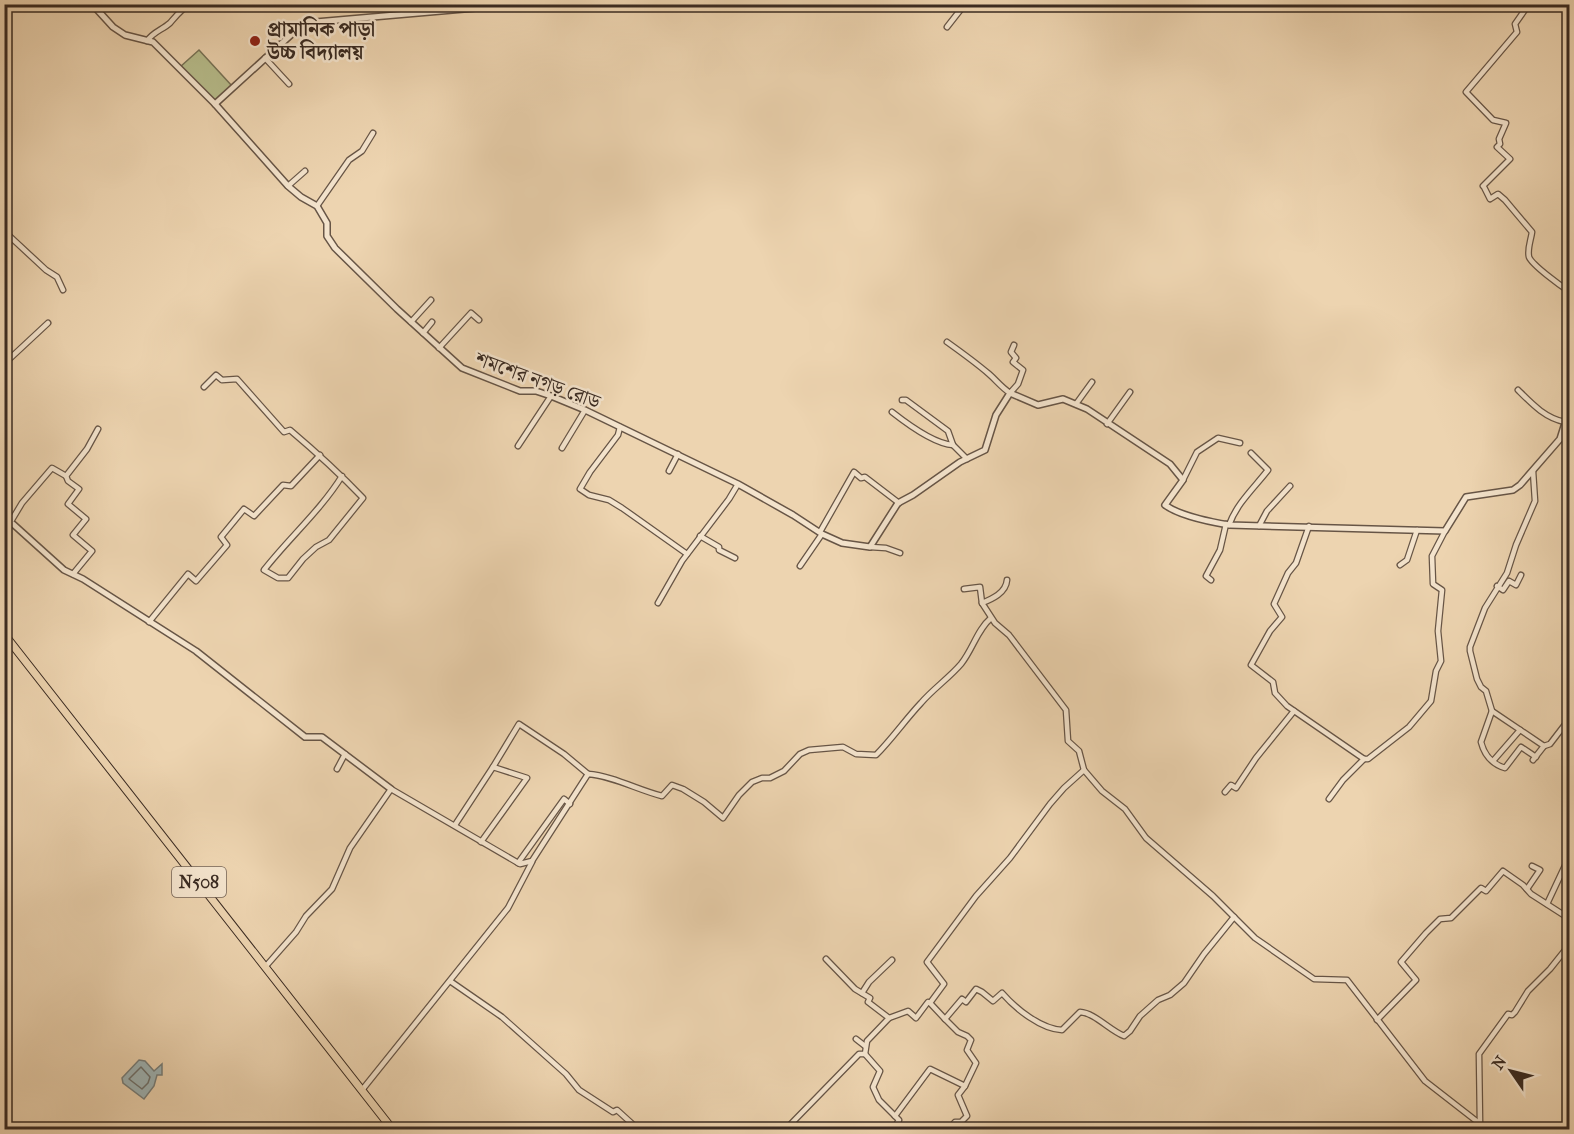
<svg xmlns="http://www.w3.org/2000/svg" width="1574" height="1134" font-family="'IM FELL French Canon','Noto Serif Bengali',serif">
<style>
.green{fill:#b7bd8c;stroke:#787457;stroke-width:1.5}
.water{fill:#9eb5b7;stroke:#767e7b;stroke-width:1.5}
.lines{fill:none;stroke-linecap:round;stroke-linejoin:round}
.shore{stroke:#6c706c;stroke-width:1.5}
.minor-casing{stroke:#675546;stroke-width:7}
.tertiary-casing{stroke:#675546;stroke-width:8}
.trunk-casing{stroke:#3a2b22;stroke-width:9}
.minor{stroke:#f3e3cc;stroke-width:4.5}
.tertiary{stroke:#f3e3cc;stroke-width:5}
.trunk{stroke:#edd4b0;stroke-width:7}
.poi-dot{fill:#8f2418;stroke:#f3e3cc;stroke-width:2}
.labels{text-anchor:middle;stroke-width:5;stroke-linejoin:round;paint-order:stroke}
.shield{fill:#f3e3cc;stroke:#726255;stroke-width:1.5}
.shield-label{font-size:18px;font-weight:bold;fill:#3a2b22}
.poi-label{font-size:20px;font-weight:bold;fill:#3a2b22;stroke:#f3e3cc;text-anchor:start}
.street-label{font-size:20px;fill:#3a2b22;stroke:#f3e3cc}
</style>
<rect width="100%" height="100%" fill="#edd4b0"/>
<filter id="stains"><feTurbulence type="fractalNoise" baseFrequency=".00333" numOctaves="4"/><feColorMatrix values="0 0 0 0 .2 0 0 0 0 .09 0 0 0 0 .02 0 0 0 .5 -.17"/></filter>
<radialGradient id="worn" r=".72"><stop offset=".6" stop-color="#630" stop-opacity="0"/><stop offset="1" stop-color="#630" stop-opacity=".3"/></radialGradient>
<polygon class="green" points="199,50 232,86 215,101 180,67"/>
<polygon class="water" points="139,1060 145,1061 154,1071 162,1064 162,1075 157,1075 154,1086 144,1099 123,1083 122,1078"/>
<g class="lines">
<polygon class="shore" points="141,1067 150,1077 148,1083 142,1089 129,1079"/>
<g class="minor-casing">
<g id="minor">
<path d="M1529 4 1515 24 1517 32 1466 92 1493 120 1506 123 1499 139 1500 144 1497 147 1510 159 1483 186 1484 187 1490 199 1498 194 1505 200 1532 232C1531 240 1527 249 1529 257 1532 265 1561 286 1570 292"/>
<polyline points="4,13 9,4"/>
<polyline points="947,27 965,4"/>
<path d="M147 41C153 32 162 30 170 23 176 16 182 8 191 4"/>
<polyline points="265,58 289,84"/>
<polyline points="288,186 305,171"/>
<polyline points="317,206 349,160 362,151 373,133"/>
<polyline points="4,231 46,270 57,277 63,290"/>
<polyline points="411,322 431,300"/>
<polyline points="423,333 432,322"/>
<path d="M947 342C961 352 975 362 989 374 996 380 1001 387 1010 393L1018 384 1023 370 1013 362 1016 358 1011 352 1014 345"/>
<polyline points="439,348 471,313 479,320"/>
<polyline points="4,364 48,323"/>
<polyline points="4,386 7,388"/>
<path d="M204 387 216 375 222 380 237 379 284 432 290 430C316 452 340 474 363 498L329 540 316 547 303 559 288 578H278L264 570C289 538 321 510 342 476"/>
<path d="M1518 390C1532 404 1545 418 1565 422"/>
<polyline points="902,400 906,400 948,431 953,445 967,459"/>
<polyline points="1076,404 1092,382"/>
<path d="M892 412C906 423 935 444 953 445"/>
<polyline points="1107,424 1130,392"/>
<polyline points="620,427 618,435 590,472 580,489 589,495 609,500 622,508 687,554"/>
<polyline points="518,446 551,396"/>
<polyline points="562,448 585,410"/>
<polyline points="669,471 678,454"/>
<path d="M1533 471 1535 501 1516 545 1507 573 1485 608 1470 647V651L1477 679 1481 687 1486 691 1492 711 1481 742C1484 754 1492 764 1505 768L1521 747 1536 757"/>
<polyline points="66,476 68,481 79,489 68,504 86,519 73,535 92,551 73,574"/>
<polyline points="1183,480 1197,452 1218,438 1240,443"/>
<polyline points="4,520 10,523 22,503 52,468 66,476 87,449 98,429"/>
<path d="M1229 525C1237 503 1254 488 1268 470L1251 453"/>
<polyline points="1259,526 1267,511 1290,486"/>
<polyline points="1309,526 1296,563 1288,573 1274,604 1282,617 1270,631 1251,665 1273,682 1275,693 1287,706 1364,759 1368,759 1409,727 1431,701 1436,671 1441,661 1438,631 1442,590 1433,584 1432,556 1445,531"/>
<polyline points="820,532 854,472 861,478 865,477 899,503"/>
<polyline points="700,536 719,547 719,550 735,558"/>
<polyline points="870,547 886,548 900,553"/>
<polyline points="1400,565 1407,560 1417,530"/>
<polyline points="800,566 822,534"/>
<path d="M1007 580C1006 593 992 599 982 603L995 623 1009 635 1066 710 1068 741 1079 751 1084 770 1102 791 1125 809 1146 838 1213 896 1255 938 1314 979 1347 980 1425 1081 1488 1130"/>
<polyline points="1211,580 1206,576 1220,550 1226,524"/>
<polyline points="1497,586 1503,590 1509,581 1516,585 1521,575"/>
<polyline points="964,589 980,587 982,603"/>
<polyline points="658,603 682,561 729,499 738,484"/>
<polyline points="149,622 188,574 196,581 227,545 221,537 244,509 254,516 283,485 291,486 320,455"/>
<polyline points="1492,711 1544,746 1533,760"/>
<polyline points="1544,746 1550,744 1570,718"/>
<polyline points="1493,761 1520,730"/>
<polyline points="493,767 519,724 564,754 588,774"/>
<polyline points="337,769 345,754"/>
<path d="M1084 770 1064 788 1050 804 1010 858 976 896 927 962 944 984 930 1003 945 1019 962 999 966 1002 976 989 982 992 993 1001 1002 993C1016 1009 1041 1029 1062 1030L1080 1012C1095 1013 1109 1030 1124 1036L1130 1031 1140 1016 1158 1000 1170 995 1184 983 1204 954 1234 917"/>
<polyline points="1225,792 1231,785 1236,788 1256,758 1294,711"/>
<polyline points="1329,799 1343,780 1364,759"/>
<polyline points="455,825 493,767 527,778 481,842"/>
<polyline points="518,863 564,799 570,804"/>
<polyline points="1527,889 1540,870 1532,866"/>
<polyline points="1547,904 1570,855"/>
<path d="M266 966 296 932 306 916 332 889 350 848 391 789 520 864 532 861 588 774C613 776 638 790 662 796L672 785 683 789 704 802 723 818 739 795 752 782 762 778H770L784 771 800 754 809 750 843 747 856 754 876 755C892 739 905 720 921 703 933 689 949 678 961 664 973 649 977 630 991 618"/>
<polyline points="450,981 502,1017 566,1074 579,1090 613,1112 617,1110 639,1130"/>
<polyline points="862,993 869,982 892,960"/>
<polyline points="889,1018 908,1011 916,1018 928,1002 930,1003"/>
<polyline points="945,1019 958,1032 967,1036 971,1040 967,1050 976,1063 965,1086 958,1095 967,1116 961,1122 955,1122 948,1130"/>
<polyline points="1377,1020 1416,980 1401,962 1426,933 1440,919 1451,918 1481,888 1486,891 1503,871 1523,885 1531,894 1570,919"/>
<polyline points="856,1039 865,1046"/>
<polyline points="865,1054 880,1071 873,1087 879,1100 899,1120 893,1130"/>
<polyline points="362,1090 508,908 532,862"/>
<polyline points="895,1116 930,1069 965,1086"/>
<polyline points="1480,1124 1479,1054 1508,1014 1512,1015 1515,1012 1528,991 1550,969 1570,944"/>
<polyline points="785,1130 859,1054 865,1054 867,1041 889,1018 868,1002 870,998 855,989 826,959"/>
</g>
</g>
<g class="tertiary-casing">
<g id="tertiary">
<path d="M92 4 113 27 125 35 153 42 215 104 288 186 301 197 317 206 327 223V236L335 248 397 309 462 368 520 391H536L551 396 585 410 738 484 793 515 822 534 842 543 870 547 898 503 913 495 960 462 985 450 996 415 1010 393 1038 405 1063 399 1087 409 1170 464 1183 480 1165 505C1180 516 1211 522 1229 525L1445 531 1466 497 1513 490 1520 485 1560 439 1570 407"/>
<polyline points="215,104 304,23 521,4"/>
<polyline points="4,531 8,525 13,524 64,570 83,579 196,651 305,737 322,737 391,789"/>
</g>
</g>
<g class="trunk-casing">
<polyline id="trunk" points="4,634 393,1130"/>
</g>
<use href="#minor" class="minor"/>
<use href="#tertiary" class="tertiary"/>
<use href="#trunk" class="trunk"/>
</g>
<circle class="poi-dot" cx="255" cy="41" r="6"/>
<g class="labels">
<rect class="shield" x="172" y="867" width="54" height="30" rx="4.5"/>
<g class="shield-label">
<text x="199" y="888">N508</text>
</g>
<g class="poi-label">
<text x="267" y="36">প্রামানিক পাড়া<tspan x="267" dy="23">উচ্চ বিদ্যালয়</tspan></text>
</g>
<g class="street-label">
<text transform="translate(538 380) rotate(20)" y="7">শমশের নগড় রোড</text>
</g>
</g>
<rect width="1574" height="1134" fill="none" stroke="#edd4b0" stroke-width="24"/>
<rect x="6" y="6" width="1562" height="1122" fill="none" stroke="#3a2b22" stroke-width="3"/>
<rect x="12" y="12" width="1550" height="1110" fill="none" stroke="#3a2b22" stroke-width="1.5"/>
<g transform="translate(1511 1071) rotate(305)" stroke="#f3e3cc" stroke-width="4.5" paint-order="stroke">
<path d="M0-4.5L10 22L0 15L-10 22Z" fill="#3a2b22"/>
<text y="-9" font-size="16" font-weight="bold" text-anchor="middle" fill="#3a2b22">N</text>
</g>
<rect width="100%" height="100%" filter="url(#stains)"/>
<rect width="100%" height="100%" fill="url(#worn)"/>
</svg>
